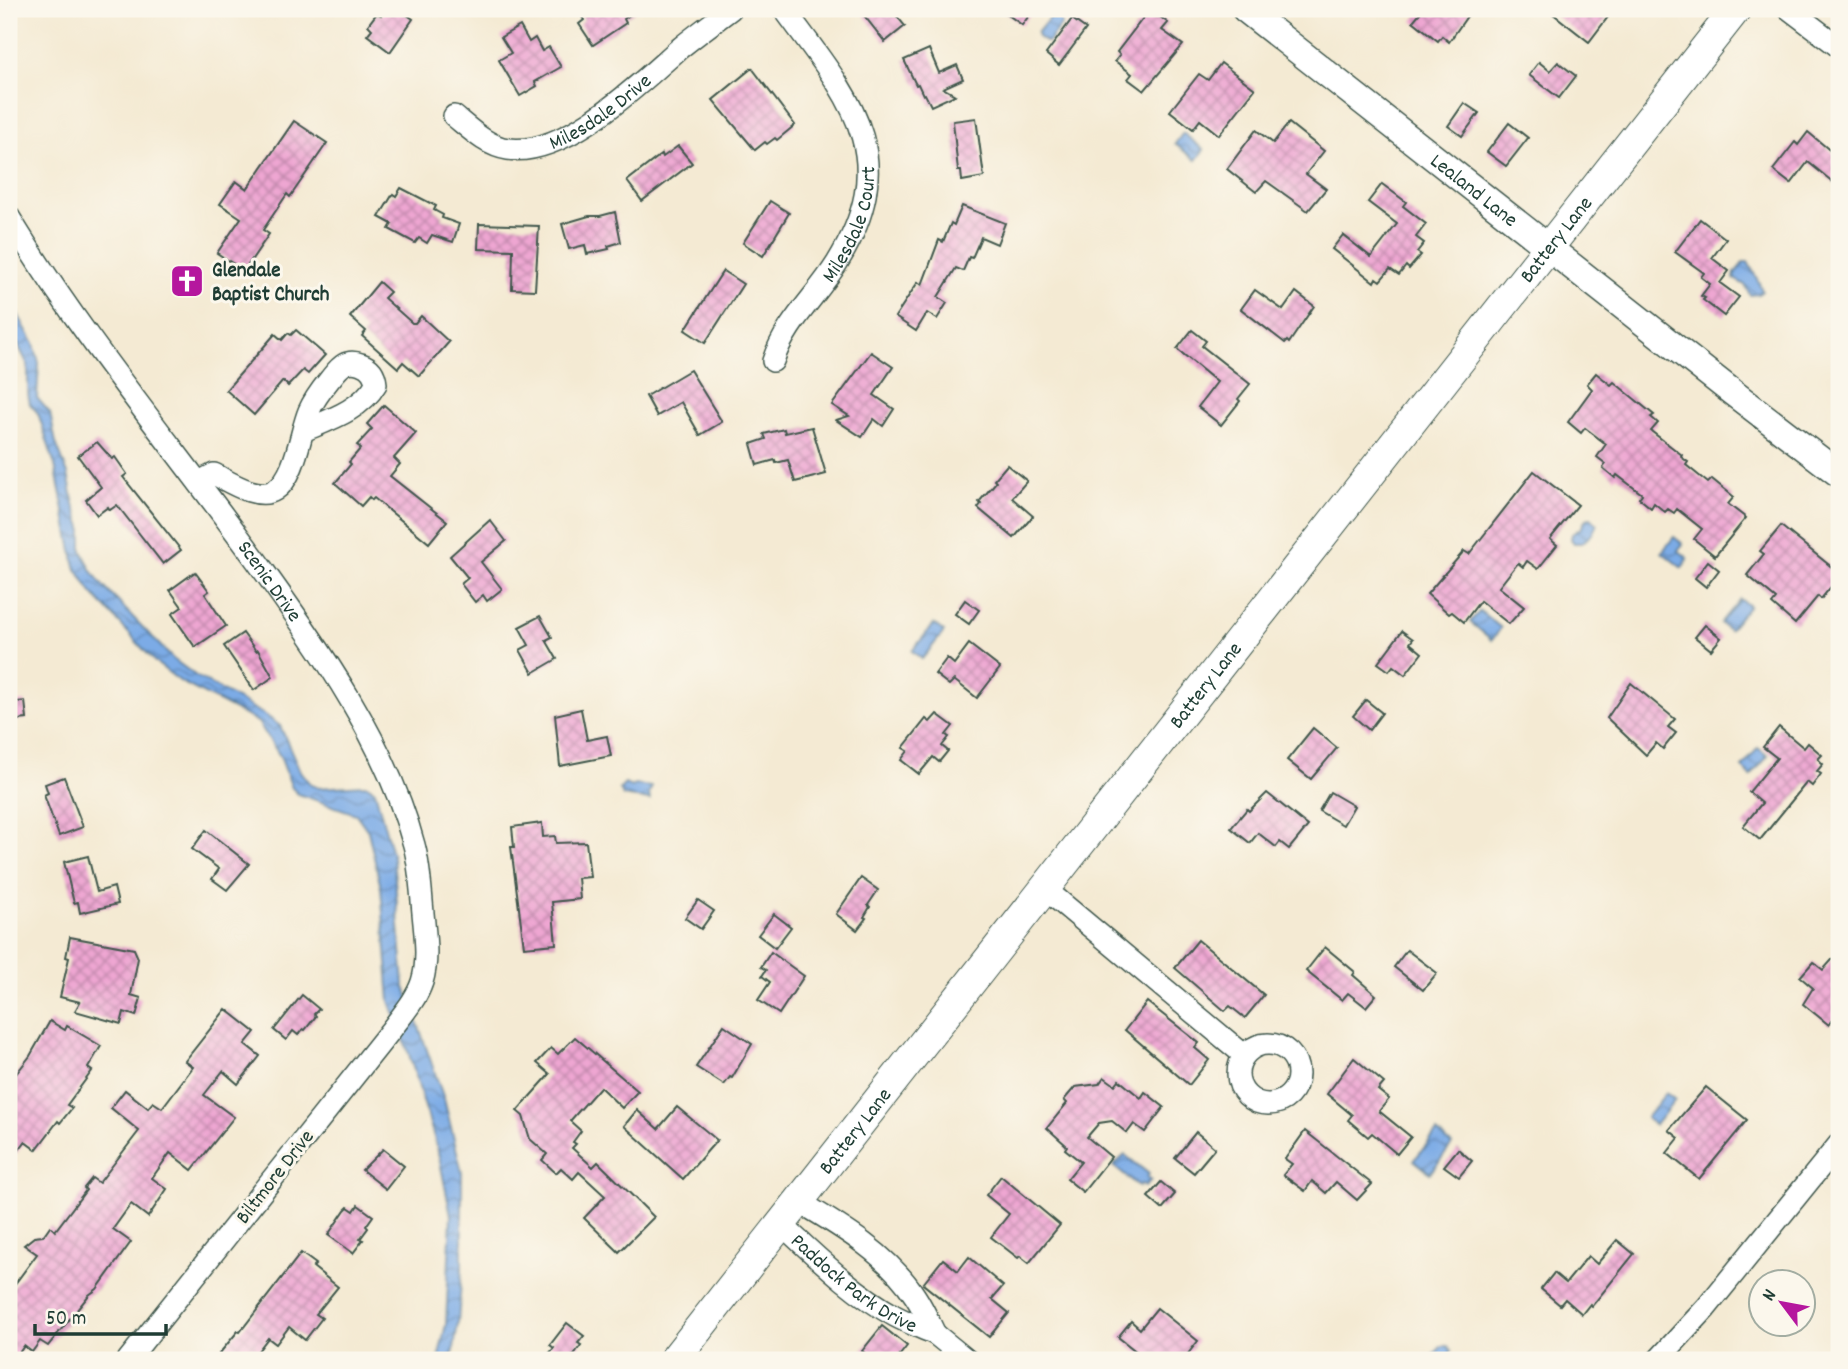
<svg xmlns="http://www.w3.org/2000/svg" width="1848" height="1369" font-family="Dekko,sans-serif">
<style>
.water{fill:url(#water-waves);stroke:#4e748d;stroke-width:2}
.building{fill:url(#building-cross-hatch)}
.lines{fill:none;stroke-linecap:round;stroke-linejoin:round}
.minor-casing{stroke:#3f574c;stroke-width:24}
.tertiary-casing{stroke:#3f574c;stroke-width:29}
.secondary-casing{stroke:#3f574c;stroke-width:32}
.minor{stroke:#fff;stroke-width:21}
.tertiary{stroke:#fff;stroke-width:26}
.secondary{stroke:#fff;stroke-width:30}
.labels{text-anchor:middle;stroke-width:6;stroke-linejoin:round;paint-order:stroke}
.street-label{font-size:21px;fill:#1f3d34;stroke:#fbf7ec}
.poi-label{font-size:21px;font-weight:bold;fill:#1f3d34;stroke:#fbf7ec;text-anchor:start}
</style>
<defs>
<pattern id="water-waves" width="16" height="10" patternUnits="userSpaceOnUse" patternTransform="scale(1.75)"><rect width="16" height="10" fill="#7cabe6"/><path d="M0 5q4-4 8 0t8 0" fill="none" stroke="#658cbb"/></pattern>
<pattern id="building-cross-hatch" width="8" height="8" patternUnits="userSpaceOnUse" patternTransform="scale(1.75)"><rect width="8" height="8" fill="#eea6d2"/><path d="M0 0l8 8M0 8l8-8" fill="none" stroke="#c088ab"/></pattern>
</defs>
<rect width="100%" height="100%" fill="#fbf7ec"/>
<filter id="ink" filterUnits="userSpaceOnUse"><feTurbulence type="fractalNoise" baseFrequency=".0143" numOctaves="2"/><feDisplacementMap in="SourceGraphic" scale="14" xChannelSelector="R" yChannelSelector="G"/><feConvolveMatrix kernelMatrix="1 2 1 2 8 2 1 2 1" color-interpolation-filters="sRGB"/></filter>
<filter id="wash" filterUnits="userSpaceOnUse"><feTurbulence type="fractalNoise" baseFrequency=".00686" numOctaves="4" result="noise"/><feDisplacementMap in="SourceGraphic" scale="28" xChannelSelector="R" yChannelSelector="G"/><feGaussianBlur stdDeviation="1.57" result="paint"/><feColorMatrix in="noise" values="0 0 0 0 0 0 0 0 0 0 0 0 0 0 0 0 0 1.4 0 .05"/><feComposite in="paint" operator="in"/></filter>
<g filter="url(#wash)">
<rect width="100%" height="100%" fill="#f4ead3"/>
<g class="water">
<polygon points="1056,15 1061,19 1061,25 1048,42 1045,42 1038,37 1037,33 1050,17"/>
<polygon points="1183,133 1204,150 1196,160 1175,144"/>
<path d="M1744 262H1748C1753 272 1759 280 1762 291L1758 294 1750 295 1745 285 1734 279 1735 273Z"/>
<polygon points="9,298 34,344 39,363 37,398 50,413 56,443 68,474 74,504 82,527 82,551 92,571 103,586 173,659 196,676 265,715 280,726 300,771 311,785 319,788 364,785 369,786 375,791 393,857 404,984 444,1099 462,1172 462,1268 458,1323 452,1360 438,1360 446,1324 451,1215 437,1147 409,1054 390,1001 381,888 368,831 356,814 298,794 292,788 280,756 258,722 181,682 155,662 92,593 75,566 55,465 38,413 30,404 28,394 28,365 9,327"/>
<polygon points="1591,518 1597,524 1592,534 1582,543 1574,543 1571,539 1572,534 1581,528 1586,519"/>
<polygon points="1674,537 1683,544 1678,550 1688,558 1682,568 1662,552"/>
<polygon points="1740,599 1749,606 1729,630 1720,623"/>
<polygon points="1480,611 1501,628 1492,640 1470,622"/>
<polygon points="934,624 944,632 922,659 912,651"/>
<polygon points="1758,748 1768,756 1751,776 1742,768"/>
<polygon points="625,784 631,787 636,785 652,787 649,793 650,800 623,796 620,789"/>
<polygon points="1666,1093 1675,1100 1655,1125 1646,1118"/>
<polygon points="1437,1132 1452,1145 1430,1173 1414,1160"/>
<polygon points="1125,1155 1149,1174 1147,1177 1151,1180 1145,1187 1141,1184 1139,1187 1113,1166"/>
<polygon points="1442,1346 1448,1346 1451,1350 1449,1360 1428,1360"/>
</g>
<g id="blocks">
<g class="building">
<polygon points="386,9 399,9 413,19 390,52 367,35 372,29 368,25 377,13 381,15"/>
<polygon points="577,9 638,9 624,19 626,23 593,45 579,24 584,20"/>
<polygon points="859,9 891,9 905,26 885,42"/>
<polygon points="1000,9 1034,9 1022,25"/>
<polygon points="1150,9 1168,23 1162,30 1183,45 1144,91 1128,79 1132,74 1115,61 1120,55 1117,52"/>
<polygon points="1423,9 1472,9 1449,42 1442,36 1438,41 1413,21"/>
<polygon points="1547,9 1614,9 1589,42"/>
<polygon points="1072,19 1086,29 1059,65 1046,54"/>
<polygon points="520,26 529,42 535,38 542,51 549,47 561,67 535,82 537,86 520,96 499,60 511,53 501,37"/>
<polygon points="929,49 939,73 957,65 963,79 943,88 955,95 931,106 925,94 923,95 918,84 916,85 904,60"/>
<polygon points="1539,62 1550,71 1558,62 1576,76 1559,98 1529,75"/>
<polygon points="1221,63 1255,89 1219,135 1200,120 1193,129 1170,111 1199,74 1208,80"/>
<polygon points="752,68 795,125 777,140 775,138 767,144 765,142 755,150 713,100"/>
<polygon points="1464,103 1479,113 1462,136 1448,126"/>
<polygon points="976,118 984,177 962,181 961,171 958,171 953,121"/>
<polygon points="294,121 327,143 290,197 287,194 263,230 269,234 244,271 217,253 241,218 220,204 236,181 247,189"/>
<polygon points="1289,123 1324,151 1306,174 1326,189 1308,211 1266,181 1256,192 1227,169 1256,130 1273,143"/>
<polygon points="1509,123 1528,138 1506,166 1487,152"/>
<polygon points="1808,132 1839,158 1839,187 1808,162 1791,184 1773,170 1795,142 1798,145"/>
<polygon points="678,146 692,163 642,201 627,181 662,154 663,157"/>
<polygon points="1382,184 1406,202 1403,206 1426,224 1416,237 1424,243 1417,252 1421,255 1409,269 1406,266 1399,275 1390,269 1380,281 1376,278 1374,282 1332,249 1343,235 1371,257 1397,224 1368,202"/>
<polygon points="401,188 436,206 434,210 443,215 442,218 459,224 453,242 432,235 427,243 419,238 415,243 389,229 392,224 379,217 393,194 396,196"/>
<polygon points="770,201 789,213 763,256 743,243"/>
<polygon points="962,206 1005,223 997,244 981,237 972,258 969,257 963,271 956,268 938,297 947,303 937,319 927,313 916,331 895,317 918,282 922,285 939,240 943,242 951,223 954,225"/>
<polygon points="615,212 621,242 608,246 609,249 587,254 585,245 569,249 562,224 589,216 600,216"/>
<polygon points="1700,219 1726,239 1712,258 1729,271 1720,283 1739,297 1724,316 1703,300 1705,298 1701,296 1710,284 1701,277 1704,273 1675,252"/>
<polygon points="479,224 539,226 535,290 512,289 513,250 478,249"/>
<polygon points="723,271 743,284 705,343 685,330"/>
<polygon points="379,282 390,292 384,298 412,323 415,323 421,316 449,342 419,376 403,362 398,368 362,336 366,331 350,317"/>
<polygon points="1255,290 1283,310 1296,292 1314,306 1289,343 1287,341 1285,343 1241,309"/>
<polygon points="296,330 325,355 308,374 303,370 288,386 283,381 254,415 226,390 275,334 282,340 288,333 291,335"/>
<polygon points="1192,330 1206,341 1202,346 1250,384 1238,399 1240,401 1221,425 1198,407 1217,382 1177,349"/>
<polygon points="871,352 893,367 874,395 894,409 883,426 874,419 862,437 836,420 849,416 832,405"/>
<polygon points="690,370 722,422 700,435 681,402 657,416 646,396"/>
<polygon points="1596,373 1611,385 1614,382 1654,415 1651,417 1658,423 1651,431 1682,455 1681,457 1688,462 1686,465 1708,483 1712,479 1734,497 1728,504 1746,518 1715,556 1694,539 1702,529 1677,509 1674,513 1668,509 1665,512 1654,503 1651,508 1639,498 1642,494 1617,475 1615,478 1603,468 1606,464 1597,457 1606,444 1585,428 1581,433 1568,422 1592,389 1587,384"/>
<polygon points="384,405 416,433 394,458 400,464 390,476 447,521 429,543 374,498 372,500 369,497 361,506 335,483 351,464 349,462 361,448 357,445 372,429 367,424"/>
<polygon points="812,427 826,474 795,482 788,460 776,463 775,460 757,465 751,444 766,439 764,434 784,429 785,433"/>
<polygon points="97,442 112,459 115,457 127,474 123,477 181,550 163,564 117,505 110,510 108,507 97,515 86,500 101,487 78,456"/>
<polygon points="1007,465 1027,481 1012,498 1033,516 1014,538 978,508 981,504 979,502 996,482 994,480"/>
<polygon points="1534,471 1578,505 1550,539 1557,545 1538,569 1527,561 1523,567 1518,563 1499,587 1524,607 1509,624 1480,601 1464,622 1452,612 1449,614 1427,594 1464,551 1469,554"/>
<polygon points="490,520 506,541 481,562 502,589 487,601 483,595 475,602 461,584 468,578 450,556"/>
<polygon points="1781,526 1839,573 1839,577 1821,599 1818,596 1795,624 1772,604 1776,599 1747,575 1764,554 1760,551"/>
<polygon points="1708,561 1719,570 1706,587 1695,578"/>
<polygon points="195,572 209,591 205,594 226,626 195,647 172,614 182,607 170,590"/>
<polygon points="965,600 979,610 969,624 955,614"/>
<polygon points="540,616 552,637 546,640 557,659 533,673 520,650 529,645 519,627"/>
<polygon points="1705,625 1721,638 1711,650 1695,637"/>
<polygon points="1402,631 1413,639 1410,643 1422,653 1405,675 1393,666 1389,671 1378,663"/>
<polygon points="243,633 256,651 258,650 273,677 254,690 224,646"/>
<polygon points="969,644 1000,668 977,698 954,680 949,685 935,674 947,658 954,664"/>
<polygon points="1631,683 1675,719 1668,727 1676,733 1663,749 1656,743 1646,755 1607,718"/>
<polygon points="1366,700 1382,713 1369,730 1353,716"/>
<polygon points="25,701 27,719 9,721 9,703"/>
<polygon points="581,709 587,740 607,736 611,756 560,766 555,715"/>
<polygon points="937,714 953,726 946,735 949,737 942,746 948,751 939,762 933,757 919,774 901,760 908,751 903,748 926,719 930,722"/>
<polygon points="1779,727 1804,748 1808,743 1822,755 1818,759 1823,764 1817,771 1821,774 1812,786 1807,782 1760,840 1743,826 1762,803 1749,792 1777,758 1763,747"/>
<polygon points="1313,728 1337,748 1311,779 1287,760"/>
<polygon points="64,777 83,827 59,836 44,795 48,793 45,784"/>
<polygon points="1330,792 1354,806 1343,825 1319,811"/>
<polygon points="1267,793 1308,826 1289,849 1280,842 1276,847 1258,833 1250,843 1231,828 1247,809 1249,811"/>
<polygon points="542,823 543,837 555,836 556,843 586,842 590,877 578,878 580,899 552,902 556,944 524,947 511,847 514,847 512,827"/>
<polygon points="206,830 249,864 227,890 212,879 219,869 192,849"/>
<polygon points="88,856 97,892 114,887 118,904 80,913 78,902 74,903 64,862"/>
<polygon points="861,878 878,890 868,905 870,907 864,917 866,918 857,930 836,914"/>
<polygon points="698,900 714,911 701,929 685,918"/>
<polygon points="774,914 791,927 775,948 758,935"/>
<polygon points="70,937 134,949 138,958 131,995 141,998 136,1016 124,1012 121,1024 75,1011 80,1002 60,997 69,958 66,957"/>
<polygon points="1198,940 1264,995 1245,1018 1230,1006 1225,1011 1175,968"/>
<polygon points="1325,947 1355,972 1353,975 1376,995 1366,1007 1348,993 1342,1000 1306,971"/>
<polygon points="1407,950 1437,973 1423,990 1394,967"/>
<polygon points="771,952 804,976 779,1014 758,1000 770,982 762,976 766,970 761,967"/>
<polygon points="1839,952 1839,1012 1829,1025 1803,1004 1813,988 1800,977 1813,962 1823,970"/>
<polygon points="302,995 319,1009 314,1014 316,1016 305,1030 303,1029 298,1035 293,1031 286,1040 274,1030"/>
<polygon points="1147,1002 1199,1043 1195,1048 1209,1060 1189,1085 1125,1030"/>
<polygon points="226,1009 255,1032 245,1044 260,1056 238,1084 223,1071 204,1095 234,1117 192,1170 170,1153 152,1178 167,1189 148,1217 131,1204 113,1229 131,1242 97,1289 89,1295 48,1346 40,1341 32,1352 24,1346 14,1360 9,1360 9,1292 37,1254 24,1245 34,1237 43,1236 50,1226 55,1231 86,1190 84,1188 92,1178 99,1183 139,1131 111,1108 125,1090 148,1108 153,1102 162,1108 193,1067 185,1061"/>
<polygon points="50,1021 65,1030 67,1026 101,1046 88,1068 92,1071 67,1105 72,1108 60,1123 58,1121 36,1150 25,1142 9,1163 9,1083 30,1056"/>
<polygon points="724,1025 752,1044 732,1078 730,1077 724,1085 696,1067"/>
<polygon points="575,1037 638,1091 622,1108 600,1087 570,1121 581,1131 573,1142 576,1144 572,1148 593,1167 598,1162 654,1217 619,1252 584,1218 605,1196 579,1172 573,1179 561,1168 556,1173 542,1160 547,1154 530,1139 523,1116 517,1111 550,1074 537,1063 551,1048 558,1054"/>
<polygon points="1354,1058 1384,1083 1378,1090 1389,1099 1379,1111 1411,1137 1397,1154 1372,1133 1368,1137 1348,1120 1352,1115 1327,1094"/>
<polygon points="1104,1077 1115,1085 1119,1080 1141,1098 1145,1092 1164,1107 1145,1132 1134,1124 1127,1133 1112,1121 1099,1123 1087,1137 1111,1157 1083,1192 1067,1179 1081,1162 1065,1149 1067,1146 1047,1128 1067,1103 1064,1100 1075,1087 1099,1084"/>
<polygon points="1706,1087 1747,1120 1699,1179 1667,1153 1679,1138 1669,1130"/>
<polygon points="677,1107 717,1140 683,1179 624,1126 637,1110 658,1129"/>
<polygon points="1305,1131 1372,1184 1357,1200 1336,1182 1326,1193 1312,1181 1305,1191 1283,1175 1292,1164 1285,1159"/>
<polygon points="1196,1132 1215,1148 1194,1173 1175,1158"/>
<polygon points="383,1149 404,1166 386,1189 362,1170"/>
<polygon points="1458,1149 1472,1161 1459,1177 1444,1166"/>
<polygon points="1001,1176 1060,1225 1029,1263 1020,1256 1018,1258 991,1237 1009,1214 986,1195"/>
<polygon points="1161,1182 1175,1194 1162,1209 1148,1197"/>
<polygon points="358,1205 373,1216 366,1226 368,1228 360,1239 363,1240 353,1253 328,1235 345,1210 348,1207 354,1211"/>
<polygon points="1617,1240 1634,1254 1592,1306 1590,1304 1582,1314 1565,1299 1560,1305 1541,1289 1554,1273 1566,1283 1588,1256 1597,1264"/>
<polygon points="301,1253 316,1264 313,1267 338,1287 316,1314 322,1318 305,1340 289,1327 276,1344 268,1338 251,1360 226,1360 219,1354 238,1331 240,1332"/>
<polygon points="969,1257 1003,1286 992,1299 1009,1313 989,1337 923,1284 943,1259 958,1271"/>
<polygon points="1157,1308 1198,1341 1183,1360 1147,1360 1118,1337 1131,1321 1140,1329"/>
<polygon points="567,1323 584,1336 578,1343 581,1345 570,1360 555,1360 548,1355 554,1348 550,1345"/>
<polygon points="882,1326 907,1346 896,1360 874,1360 862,1351"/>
</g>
</g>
</g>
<g filter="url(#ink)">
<use href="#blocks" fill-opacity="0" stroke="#3f574c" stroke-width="2"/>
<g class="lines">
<g class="minor-casing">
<g id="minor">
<polyline points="1789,9 1839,47"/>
<path id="s1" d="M454 116C470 129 487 146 508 149 566 157 640 83 680 48 697 34 714 22 731 9"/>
<path id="s2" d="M9 217C81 336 174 447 256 560 319 648 386 740 414 845 420 867 421 891 423 913 425 935 429 960 422 982 416 1000 402 1015 391 1030L128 1360"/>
<path id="s3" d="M773 361C786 322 816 297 837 263 904 155 848 96 784 9"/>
<path d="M199 482 214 474C230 482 258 501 275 490 296 477 300 432 309 411 314 399 322 389 330 379 339 368 345 358 361 364 370 367 375 374 376 384 361 410 329 420 303 431"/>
<polyline points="1044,888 1244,1055"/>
<circle cx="1268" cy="1074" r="30"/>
<path id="s4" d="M780 1223C816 1256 853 1293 895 1316 908 1323 922 1328 935 1334 929 1322 923 1308 915 1296 888 1254 840 1226 798 1201"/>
<polyline points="935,1334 967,1360"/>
<polyline points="1658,1360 1706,1308 1839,1144"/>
</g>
</g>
<g class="tertiary-casing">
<g id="tertiary">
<path id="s5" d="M1245 9 1732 392 1839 474"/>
</g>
</g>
<g class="secondary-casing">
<g id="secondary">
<path id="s6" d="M674 1360 1736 9"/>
</g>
</g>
<use href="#minor" class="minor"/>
<use href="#tertiary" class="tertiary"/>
<use href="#secondary" class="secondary"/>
</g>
</g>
<defs>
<g id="church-square" transform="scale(1.75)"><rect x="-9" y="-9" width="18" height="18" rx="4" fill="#b5179e" stroke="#fbf7ec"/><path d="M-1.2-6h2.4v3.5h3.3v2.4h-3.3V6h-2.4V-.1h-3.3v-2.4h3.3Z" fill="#fff"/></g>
</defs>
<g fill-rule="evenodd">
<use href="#church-square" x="187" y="281"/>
</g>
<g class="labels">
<g class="street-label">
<text dy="7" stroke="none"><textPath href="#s1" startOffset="166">Milesdale Drive</textPath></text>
<text dy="7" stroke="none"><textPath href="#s5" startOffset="292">Lealand Lane</textPath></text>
<text dy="7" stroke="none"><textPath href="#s3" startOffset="159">Milesdale Court</textPath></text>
<text dy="7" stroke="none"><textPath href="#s6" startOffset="1426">Battery Lane</textPath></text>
<text dy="7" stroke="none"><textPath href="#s2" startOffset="448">Scenic Drive</textPath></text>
<text dy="7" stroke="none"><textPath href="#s6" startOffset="859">Battery Lane</textPath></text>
<text dy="7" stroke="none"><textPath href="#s6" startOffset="292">Battery Lane</textPath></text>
<text transform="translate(274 1176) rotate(-52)" y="7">Biltmore Drive</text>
<text dy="7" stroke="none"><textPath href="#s4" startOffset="96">Paddock Park Drive</textPath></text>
</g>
<g class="poi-label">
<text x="212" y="276">Glendale<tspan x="212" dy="24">Baptist Church</tspan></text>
</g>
</g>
<rect width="1848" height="1369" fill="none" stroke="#fbf7ec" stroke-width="35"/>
<g transform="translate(1782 1303) rotate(302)"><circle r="33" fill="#fbf7ec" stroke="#a3ada2" stroke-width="2"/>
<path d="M0-5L12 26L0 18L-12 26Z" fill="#b5179e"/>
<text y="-10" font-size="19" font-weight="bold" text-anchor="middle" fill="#1f3d34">N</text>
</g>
<path d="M35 1324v10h131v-10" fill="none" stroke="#1f3d34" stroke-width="3.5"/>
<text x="46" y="1324" font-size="21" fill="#1f3d34" stroke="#fbf7ec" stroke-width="5" paint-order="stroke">50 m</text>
</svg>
